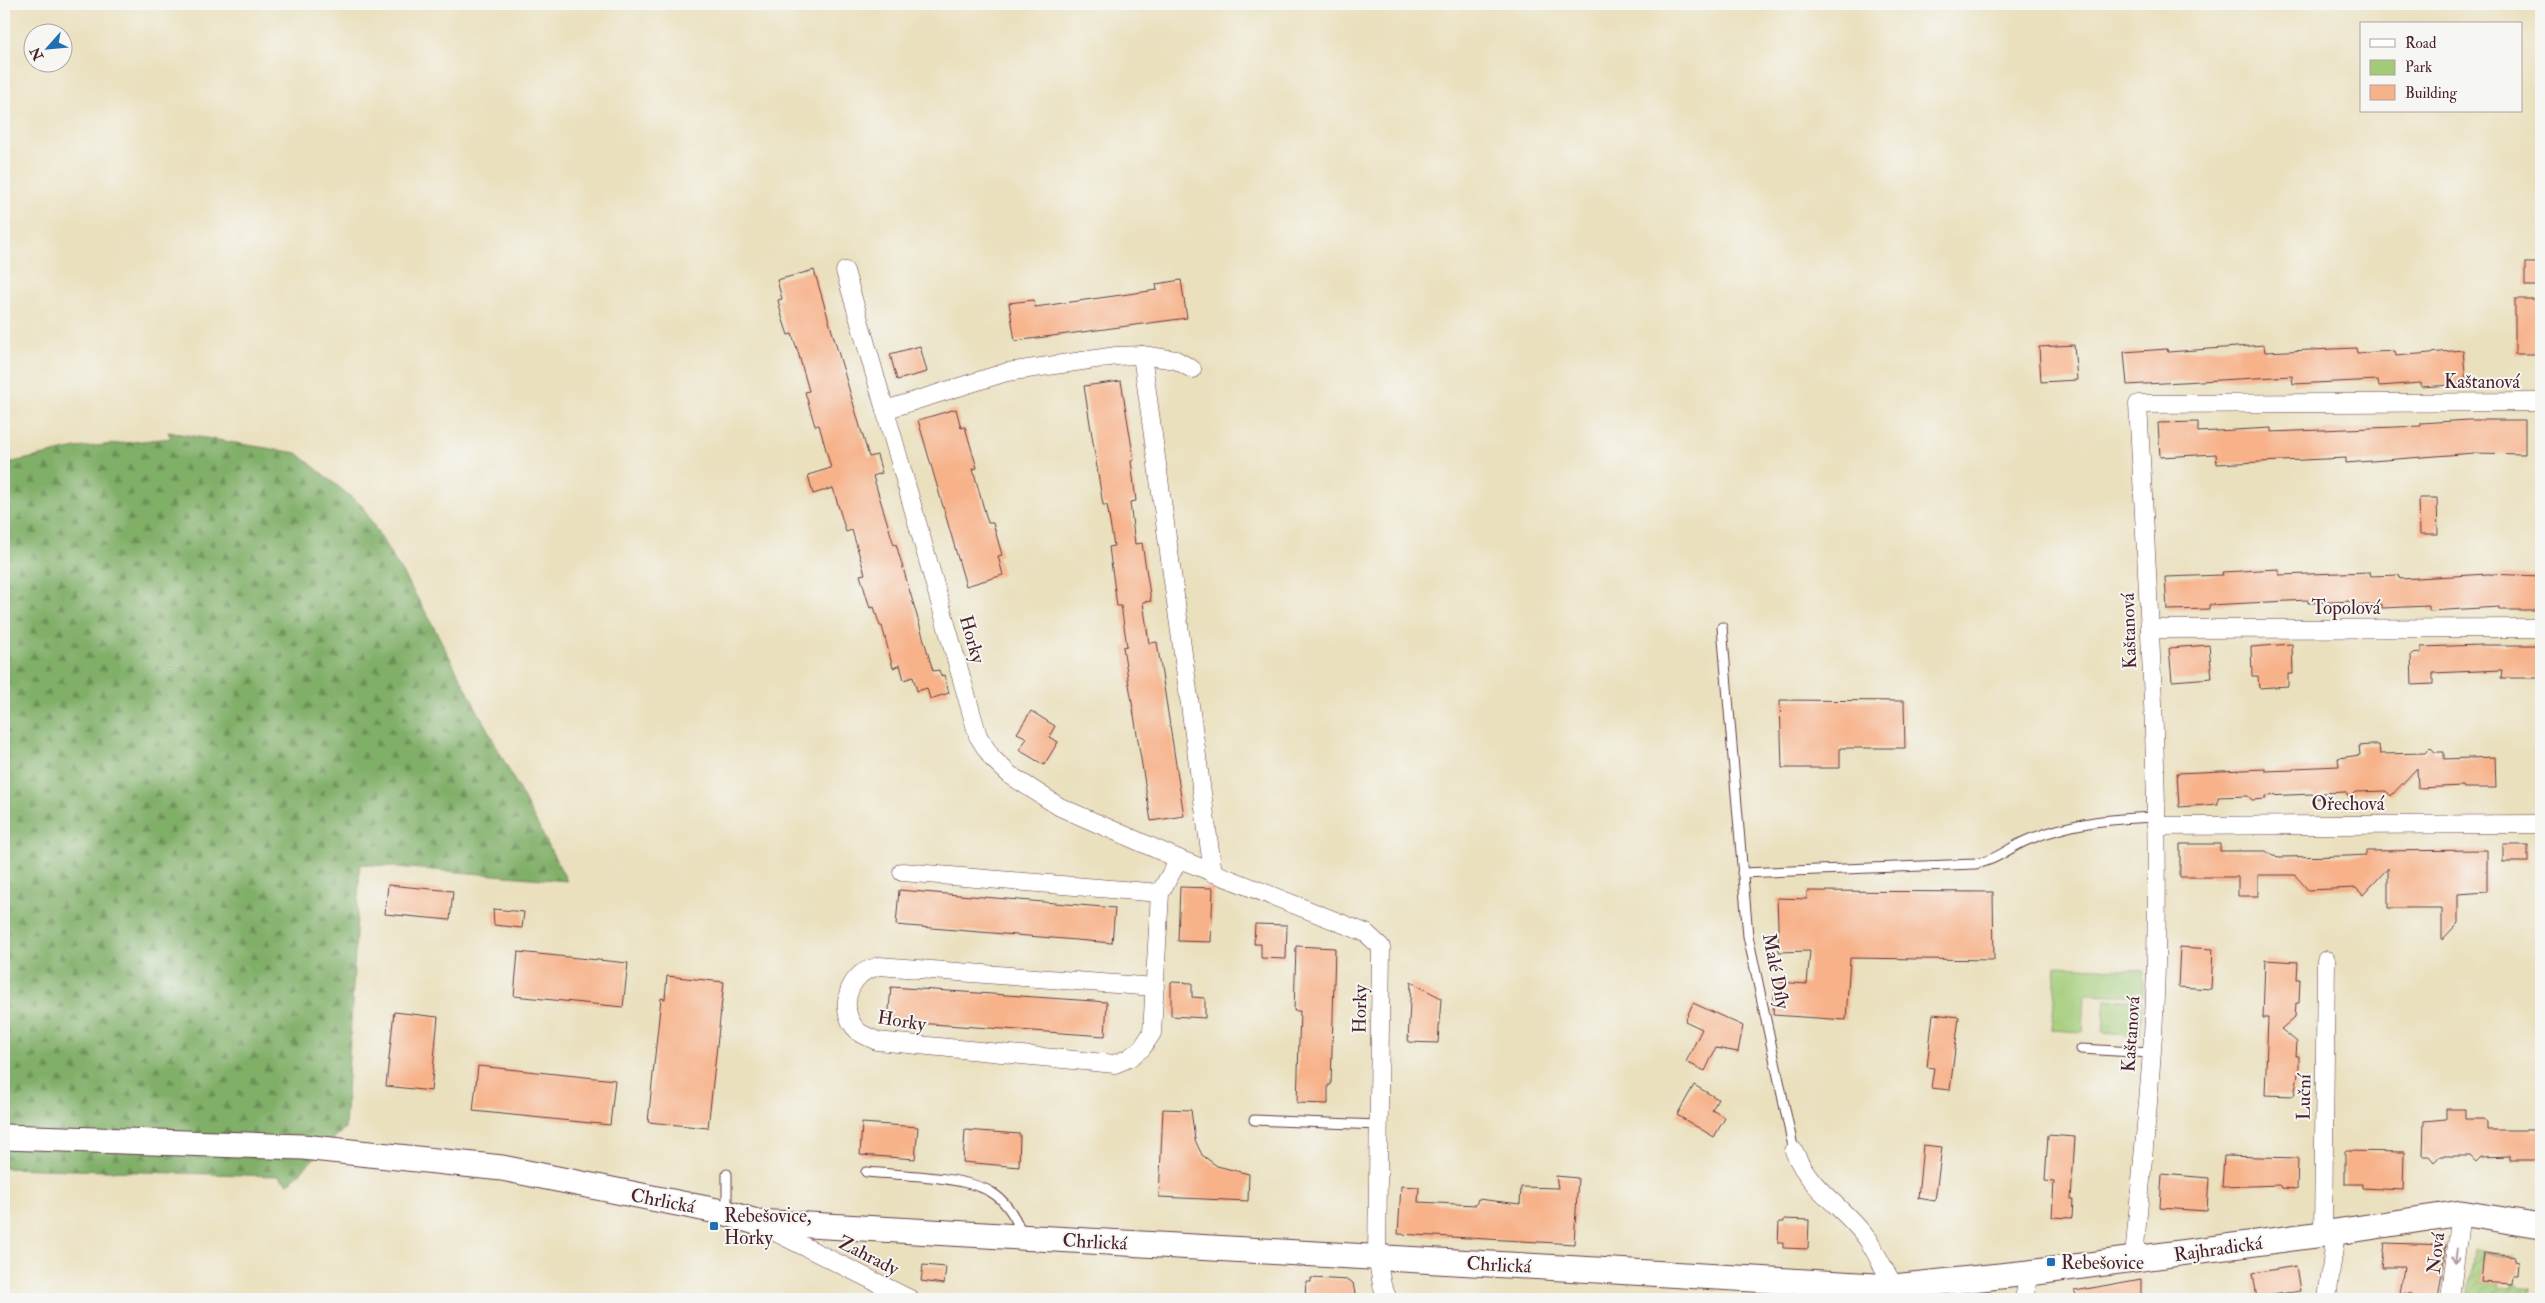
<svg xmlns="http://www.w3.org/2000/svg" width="2545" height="1303" font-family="'IM FELL Double Pica',serif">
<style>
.grass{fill:url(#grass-dots);stroke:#767551}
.forest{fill:url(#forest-firs);stroke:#65674a}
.park{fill:#a1cb77;stroke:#767551}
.garden{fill:url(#garden-furrows);stroke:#767551}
.building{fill:#f7b28a}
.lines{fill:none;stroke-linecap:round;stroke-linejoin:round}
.lane-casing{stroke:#623c41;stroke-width:11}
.street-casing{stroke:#623c41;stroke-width:19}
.secondary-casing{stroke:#623c41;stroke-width:27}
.lane{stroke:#fff;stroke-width:9}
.street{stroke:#fff;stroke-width:18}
.secondary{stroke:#fff;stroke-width:25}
.oneway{stroke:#ae9aa0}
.poi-dot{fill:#1f6fb2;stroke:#f6f6f2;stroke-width:2}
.labels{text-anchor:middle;stroke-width:4;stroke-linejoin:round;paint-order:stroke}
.street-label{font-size:19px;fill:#4a1f2b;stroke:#f6f6f2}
.poi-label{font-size:19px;fill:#4a1f2b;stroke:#f6f6f2;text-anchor:start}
</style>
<defs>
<pattern id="grass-dots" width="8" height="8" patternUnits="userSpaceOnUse" patternTransform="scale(1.25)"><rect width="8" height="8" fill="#a1cb77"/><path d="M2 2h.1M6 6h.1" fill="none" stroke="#8cae67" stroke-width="1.8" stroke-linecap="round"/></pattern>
<pattern id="forest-firs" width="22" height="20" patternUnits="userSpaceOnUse" patternTransform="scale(1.25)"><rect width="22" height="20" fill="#80af68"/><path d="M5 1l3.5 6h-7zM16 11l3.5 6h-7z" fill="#6b8e56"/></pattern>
<pattern id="garden-furrows" width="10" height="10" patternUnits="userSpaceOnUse" patternTransform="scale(1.25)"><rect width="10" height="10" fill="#a1cb77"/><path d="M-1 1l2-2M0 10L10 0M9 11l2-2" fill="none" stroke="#8cae67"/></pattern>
</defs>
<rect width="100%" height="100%" fill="#f6f6f2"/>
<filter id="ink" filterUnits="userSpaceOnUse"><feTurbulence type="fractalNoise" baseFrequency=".02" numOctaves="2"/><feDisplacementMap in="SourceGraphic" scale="10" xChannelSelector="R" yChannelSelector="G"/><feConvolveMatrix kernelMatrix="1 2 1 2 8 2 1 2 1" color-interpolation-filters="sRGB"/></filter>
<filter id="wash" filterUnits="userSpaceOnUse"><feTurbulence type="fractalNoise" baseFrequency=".0096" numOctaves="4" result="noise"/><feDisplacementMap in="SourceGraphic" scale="20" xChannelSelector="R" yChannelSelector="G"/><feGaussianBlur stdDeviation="1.12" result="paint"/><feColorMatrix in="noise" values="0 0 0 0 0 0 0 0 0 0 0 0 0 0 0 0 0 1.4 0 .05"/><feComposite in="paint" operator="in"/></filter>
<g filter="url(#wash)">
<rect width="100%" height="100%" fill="#eae0be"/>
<polygon class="grass" points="1967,1294 1990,1294 1998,1299 1957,1299"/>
<polygon class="forest" points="168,432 297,453 362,506 428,616 567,881 360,864 345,1128 288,1184 278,1176 4,1168 4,464 76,448 171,438"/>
<g class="park">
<polygon points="2056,966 2144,970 2142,996 2085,994 2083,1032 2052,1030"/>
<polygon points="2106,999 2143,1001 2140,1036 2103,1033"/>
</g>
<polygon class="garden" points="2474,1250 2515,1256 2484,1253 2481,1282 2500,1283 2499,1287 2512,1288 2512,1284 2531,1289 2530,1299 2467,1299"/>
<g id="blocks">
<g class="building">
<rect x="2525" y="263" width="16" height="23"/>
<polygon points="814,270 869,457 877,455 882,473 873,476 894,545 896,544 933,671 939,670 941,676 944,675 949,693 930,699 927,688 917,691 913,677 904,680 900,665 893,668 882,626 880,626 874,607 870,608 860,575 865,574 852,530 846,532 833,488 813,494 808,475 831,468 819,425 815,426 805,392 809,391 798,352 792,334 788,335 782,317 778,300 782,299 777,280"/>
<polygon points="1181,280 1187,318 1015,341 1009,303 1034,300 1035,307 1157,290 1156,284"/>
<rect x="2515" y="299" width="23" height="55"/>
<polygon points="2074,345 2077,380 2041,382 2039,347"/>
<polygon points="2264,345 2265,352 2356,348 2357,353 2395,351 2396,356 2463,350 2466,384 2421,387 2421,383 2379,386 2378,380 2293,384 2292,376 2127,385 2124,352 2167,349 2168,352"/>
<polygon points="920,346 927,372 897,380 890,354"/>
<polygon points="1121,381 1134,460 1131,461 1136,501 1130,502 1135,544 1142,543 1151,601 1143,602 1149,643 1157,642 1184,816 1151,821 1123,647 1127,646 1121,606 1117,606 1109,547 1114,546 1107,505 1103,505 1084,386"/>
<polygon points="956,409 961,428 965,427 977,468 973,469 982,502 988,523 993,523 1002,555 998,556 1003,575 966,586 918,420"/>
<polygon points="2468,420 2525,420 2525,454 2474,453 2346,463 2346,458 2217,464 2216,454 2160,457 2158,423 2198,422 2198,432 2271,428 2271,432 2421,426 2421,423"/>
<polygon points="2419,498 2437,498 2438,534 2420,534"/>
<polygon points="2279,569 2279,575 2370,572 2371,576 2399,575 2400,579 2488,574 2541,576 2541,599 2538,599 2538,610 2499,610 2499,607 2429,611 2429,606 2382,608 2382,604 2354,606 2353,601 2308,603 2308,600 2209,605 2209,609 2167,610 2165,577 2223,575 2222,572"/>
<polygon points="2292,644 2293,674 2288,674 2288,686 2259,688 2258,676 2252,676 2251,647"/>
<polygon points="2209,645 2212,678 2172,681 2169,648"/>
<polygon points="2481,645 2541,645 2541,678 2501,678 2502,670 2433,673 2433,684 2412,685 2411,654 2421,653 2421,647"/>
<polygon points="1780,700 1904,701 1905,748 1840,748 1840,768 1782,768"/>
<polygon points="1031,711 1055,726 1049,737 1058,742 1044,765 1019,750 1027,738 1017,733"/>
<polygon points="2369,745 2379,745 2380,754 2425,753 2430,747 2435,752 2444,752 2444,759 2495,757 2496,788 2464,788 2463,786 2418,788 2417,768 2391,796 2386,791 2356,792 2350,798 2345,792 2323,793 2318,799 2312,794 2266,796 2266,799 2252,800 2248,796 2218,797 2218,804 2179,807 2177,773 2265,769 2265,771 2293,770 2294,768 2339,766 2338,758 2360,755 2359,746"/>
<polygon points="2180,844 2220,844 2220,851 2266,851 2273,856 2280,857 2348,856 2366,855 2366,851 2487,850 2487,892 2458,894 2458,923 2442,940 2442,908 2388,908 2388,868 2363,895 2356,888 2308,890 2295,875 2258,875 2258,896 2238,896 2238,877 2180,877"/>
<rect x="2503" y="845" width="25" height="17"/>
<polygon points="388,885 453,891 450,920 385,914"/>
<polygon points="1180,887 1213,888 1211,942 1178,941"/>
<polygon points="899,890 1115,908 1112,943 896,925"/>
<polygon points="1807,891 1993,892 1994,960 1850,958 1846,1020 1773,1015 1775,982 1807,984 1810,951 1779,952 1777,898 1807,899"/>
<polygon points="493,909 524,912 522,928 494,925"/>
<polygon points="1255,924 1287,925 1286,959 1261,958 1261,944 1254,944"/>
<polygon points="1296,946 1335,948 1331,1085 1328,1085 1328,1104 1297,1103 1300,1011 1294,1011"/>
<polygon points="2180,947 2213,949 2211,989 2178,987"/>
<polygon points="518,952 628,963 623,1007 514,996"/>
<polygon points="2265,960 2298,962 2297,979 2300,979 2299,1003 2296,1003 2295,1017 2281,1029 2297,1042 2296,1056 2299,1056 2299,1068 2294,1096 2265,1095 2268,1018 2263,1018"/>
<polygon points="667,976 724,982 708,1128 648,1122 661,998 665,999"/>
<polygon points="1171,982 1192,983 1192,997 1205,998 1205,1018 1171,1016"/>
<polygon points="1411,982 1441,998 1438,1043 1408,1042"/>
<polygon points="891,987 1107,1002 1105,1036 888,1021"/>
<polygon points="1693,1003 1743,1026 1738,1052 1716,1048 1705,1071 1686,1062 1702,1029 1685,1021"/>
<polygon points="394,1012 438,1017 431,1091 386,1086"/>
<polygon points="1933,1014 1959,1017 1950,1090 1931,1088 1934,1068 1927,1067"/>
<polygon points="478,1066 615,1080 610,1125 473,1111"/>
<polygon points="1694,1085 1718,1099 1712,1110 1725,1118 1714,1137 1677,1115"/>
<polygon points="1163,1109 1191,1110 1195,1140 1202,1155 1217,1166 1249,1174 1248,1201 1159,1197"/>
<polygon points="2446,1109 2465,1109 2465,1119 2483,1119 2487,1122 2487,1130 2541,1130 2541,1160 2510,1160 2510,1156 2481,1157 2476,1162 2470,1156 2440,1156 2434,1162 2429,1156 2423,1156 2424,1121 2446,1119"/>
<polygon points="862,1123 918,1127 915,1159 860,1155"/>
<polygon points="965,1130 1020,1134 1019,1167 963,1162"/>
<polygon points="2048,1135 2075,1137 2071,1199 2073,1199 2072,1218 2052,1217 2054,1182 2045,1181"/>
<polygon points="1923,1145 1942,1147 1935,1201 1918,1198"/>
<polygon points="2345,1151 2404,1152 2403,1190 2363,1188 2363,1184 2345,1184"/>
<polygon points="2224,1156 2298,1158 2297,1189 2282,1188 2279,1185 2222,1187"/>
<polygon points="2162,1174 2209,1178 2207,1211 2160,1208"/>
<polygon points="1556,1176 1578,1178 1574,1244 1398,1234 1401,1186 1419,1187 1418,1202 1476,1205 1478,1199 1520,1204 1521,1187 1558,1188"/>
<polygon points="1784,1219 1809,1220 1808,1249 1783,1248 1783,1243 1778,1243 1779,1222 1784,1222"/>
<polygon points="2385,1243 2446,1245 2438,1299 2411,1299 2412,1294 2400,1293 2404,1267 2382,1267"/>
<polygon points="2484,1253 2515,1257 2515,1260 2519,1261 2518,1275 2513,1275 2512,1284 2481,1282"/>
<polygon points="923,1265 946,1267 944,1284 921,1281"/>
<polygon points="2296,1266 2300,1291 2272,1295 2272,1299 2257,1299 2253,1273"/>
<polygon points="1311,1278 1349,1280 1353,1283 1356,1299 1305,1299 1306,1282 1311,1282"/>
<polygon points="2141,1279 2141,1299 2076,1299 2075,1291"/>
</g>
</g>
</g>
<g filter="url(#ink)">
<use href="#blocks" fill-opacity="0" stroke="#623c41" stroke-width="1"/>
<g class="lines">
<g class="lane-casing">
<g id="lane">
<polyline points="1722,627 1748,936 1794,1151"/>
<path d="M1742 873 1975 864C1998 860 2009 847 2030 839 2074 822 2109 819 2155 817"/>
<polyline points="2081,1049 2151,1053"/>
<polyline points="1254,1120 1379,1125"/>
<path d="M866 1172C899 1175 964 1176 991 1192 1006 1201 1016 1218 1022 1234"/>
<polyline points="727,1210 727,1174"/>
</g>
</g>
<g class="street-casing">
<g id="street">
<polyline points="845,271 885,410"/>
<polyline points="1142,355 1213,873"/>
<polyline points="1192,369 1176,360 1142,355 1116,356 1007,372 885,410 978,736 992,758 1010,775 1060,807 1179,859 1366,933 1381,947 1377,1257 1382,1285 1388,1299"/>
<polyline points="2150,629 2541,628"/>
<polyline points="2156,826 2541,824"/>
<polyline points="902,872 1160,893"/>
<path d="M1155 987 879 966C873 968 866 970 861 974 844 989 841 1016 859 1032 864 1036 872 1038 877 1041L1115 1064 1129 1058 1142 1048 1152 1033 1160 893 1179 859"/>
<path d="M1794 1151C1811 1192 1845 1207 1868 1240 1881 1260 1888 1281 1904 1299"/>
<polyline points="763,1226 910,1299"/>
<polyline points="2323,1234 2326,960"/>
<path d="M2134 1259C2142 1161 2154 1062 2156 963 2160 777 2148 590 2138 404L2541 402"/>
<polyline points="2024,1299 2029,1273"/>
<polyline points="2327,1299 2336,1232"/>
<polyline points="2450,1299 2461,1213"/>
</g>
</g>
<g class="secondary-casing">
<polyline id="secondary" points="4,1137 303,1147 502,1168 727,1213 756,1222 1893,1287 2029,1273 2323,1234 2461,1213 2541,1226"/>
</g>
<use href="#lane" class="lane"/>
<use href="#street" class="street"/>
<use href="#secondary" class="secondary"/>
</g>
<defs><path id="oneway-shaft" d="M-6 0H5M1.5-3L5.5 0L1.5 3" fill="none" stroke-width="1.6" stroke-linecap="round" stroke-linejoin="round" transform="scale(1.25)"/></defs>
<use class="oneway" href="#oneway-shaft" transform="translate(2456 1256) rotate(97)"/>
</g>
<g class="poi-dot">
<rect x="709" y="1221" width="10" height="10" rx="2.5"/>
<rect x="2046" y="1257" width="10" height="10" rx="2.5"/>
</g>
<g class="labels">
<g class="street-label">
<text x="2482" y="388">Kaštanová</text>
<text x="2346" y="614">Topolová</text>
<text transform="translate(2128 631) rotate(-92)" y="7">Kaštanová</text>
<text transform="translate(973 639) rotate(74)" y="7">Horky</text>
<text x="2348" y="810">Ořechová</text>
<text transform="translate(1777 971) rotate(79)" y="7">Malé Díly</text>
<text transform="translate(1359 1009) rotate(-89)" y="7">Horky</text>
<text transform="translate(902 1020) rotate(9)" y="7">Horky</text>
<text transform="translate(2130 1034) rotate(-86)" y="7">Kaštanová</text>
<text transform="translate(2303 1097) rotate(-89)" y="7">Luční</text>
<text transform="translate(663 1200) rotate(11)" y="7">Chrlická</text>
<text transform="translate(1095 1241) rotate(3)" y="7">Chrlická</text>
<text transform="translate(2218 1248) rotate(-8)" y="7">Rajhradická</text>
<text transform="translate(2435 1253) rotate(-83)" y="7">Nová</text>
<text transform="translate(869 1255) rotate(27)" y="7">Zahrady</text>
<text transform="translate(1499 1264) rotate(3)" y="7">Chrlická</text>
</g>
<g class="poi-label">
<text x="724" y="1222">Rebešovice,<tspan x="724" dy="22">Horky</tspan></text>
<text x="2061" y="1269">Rebešovice</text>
</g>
</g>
<rect width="2545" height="1303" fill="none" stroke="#f6f6f2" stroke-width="20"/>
<rect x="2360" y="22" width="162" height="90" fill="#f6f6f2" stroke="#b1a0a2"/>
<rect x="2370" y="39" width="25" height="8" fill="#ffffff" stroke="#b1a0a2"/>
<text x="2405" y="48" font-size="15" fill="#4a1f2b">Road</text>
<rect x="2370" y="60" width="25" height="15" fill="#a1cb77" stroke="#b1a0a2"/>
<text x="2405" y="72" font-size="15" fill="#4a1f2b">Park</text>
<rect x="2370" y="85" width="25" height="15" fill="#f7b28a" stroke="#b1a0a2"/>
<text x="2405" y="98" font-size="15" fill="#4a1f2b">Building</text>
<g transform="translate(48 48) rotate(243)"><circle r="24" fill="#f6f6f2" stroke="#b1a0a2"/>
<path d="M0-4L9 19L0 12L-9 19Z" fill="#1f6fb2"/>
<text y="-8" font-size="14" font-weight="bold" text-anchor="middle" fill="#4a1f2b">N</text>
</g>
</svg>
